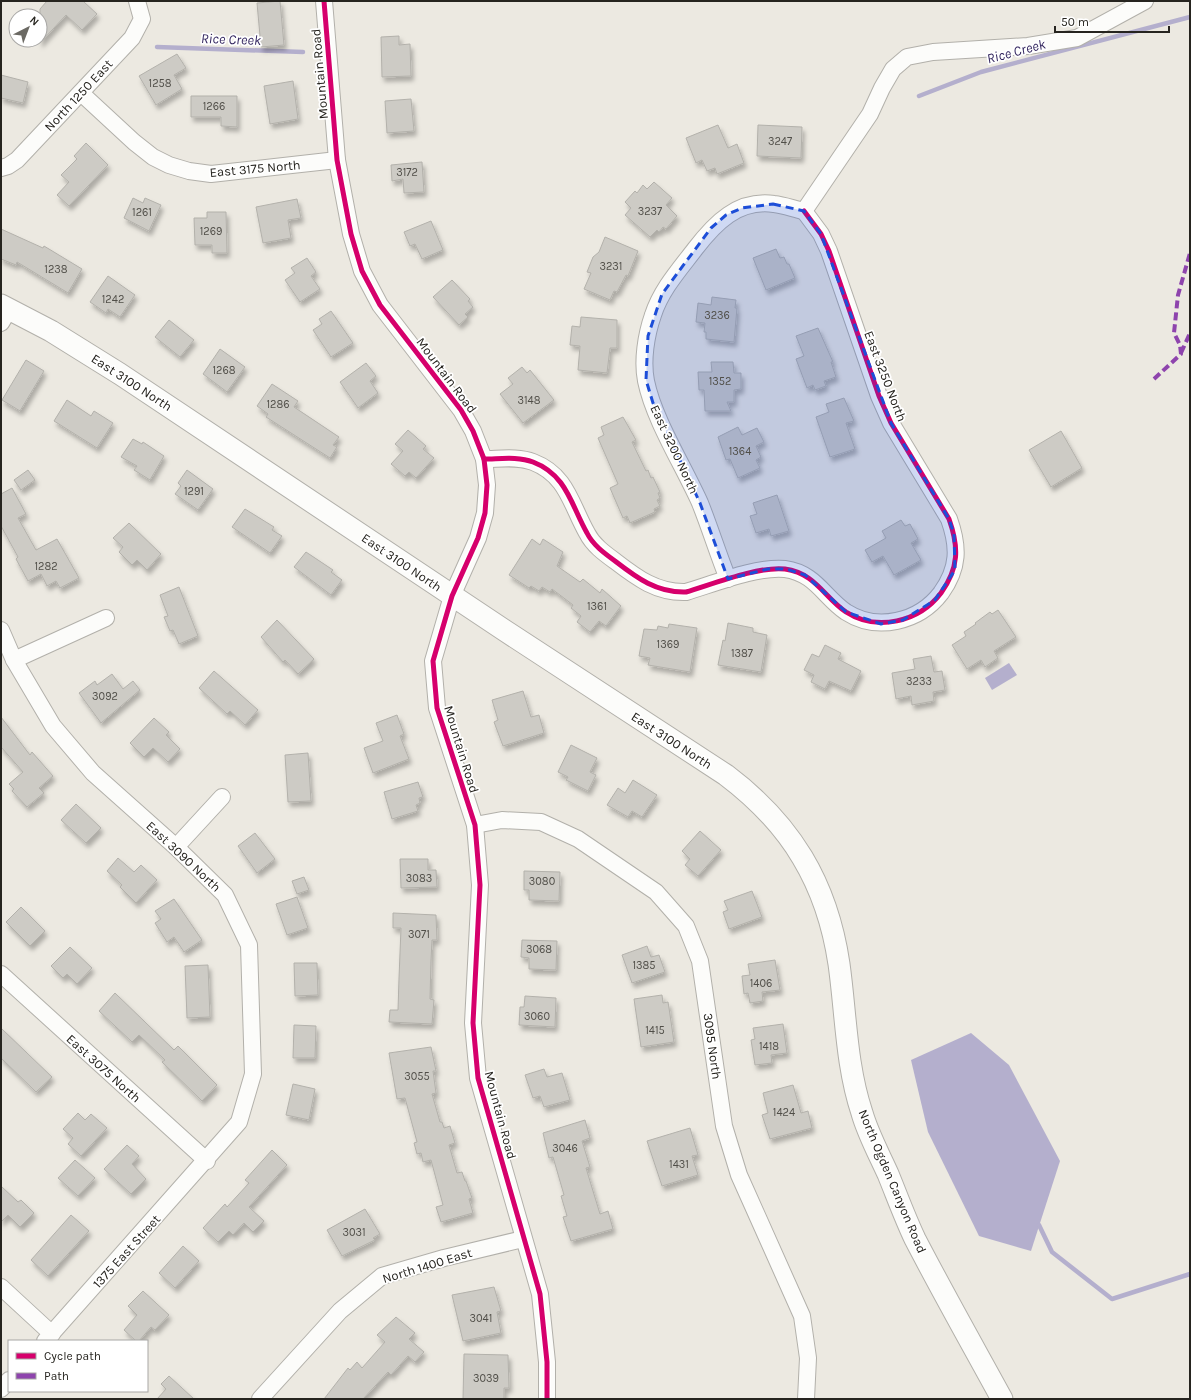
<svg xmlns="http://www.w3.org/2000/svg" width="1191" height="1400" font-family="Karla,sans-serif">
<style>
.water{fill:#b4afcd}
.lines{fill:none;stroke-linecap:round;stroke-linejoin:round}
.stream{stroke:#b4afcd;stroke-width:4.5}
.building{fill:#cdcbc5;stroke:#b3b1ab;filter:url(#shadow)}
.minor-casing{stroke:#b2b0aa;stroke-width:18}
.major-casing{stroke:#b2b0aa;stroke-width:23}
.minor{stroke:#fcfcfa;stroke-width:16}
.major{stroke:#fcfcfa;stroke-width:21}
.quiet{stroke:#8e44ad;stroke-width:4;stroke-dasharray:8 4;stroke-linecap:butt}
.cycleway-casing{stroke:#fff;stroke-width:8}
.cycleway{stroke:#d6006c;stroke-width:5}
.marked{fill:#1d4ed8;fill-opacity:0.2;stroke:#1d4ed8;stroke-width:3;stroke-dasharray:8 5;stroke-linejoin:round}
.labels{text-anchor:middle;stroke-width:3.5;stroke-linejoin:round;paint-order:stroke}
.number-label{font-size:11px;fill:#504e48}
.street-label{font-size:13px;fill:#26241f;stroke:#fff}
.water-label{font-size:14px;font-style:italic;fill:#342760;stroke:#fff}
</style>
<defs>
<filter id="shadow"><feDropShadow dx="2.5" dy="4.5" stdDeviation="2" flood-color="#0004"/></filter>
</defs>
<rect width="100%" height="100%" fill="#ece9e1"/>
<g class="water">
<polygon points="1009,663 1017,675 992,690 985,678"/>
<polygon points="971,1033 1009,1065 1060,1161 1031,1251 979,1236 928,1132 911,1060"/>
</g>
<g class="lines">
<g class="stream">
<polyline points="157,47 303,52"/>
<polyline points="919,96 981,72 1190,17"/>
<polyline points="1039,1225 1052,1252 1112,1299 1190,1274"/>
</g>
</g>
<g class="building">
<polygon points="47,1 83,1 97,14 82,30 66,15 40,43 40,9"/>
<polygon points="280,1 284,45 261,47 257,3"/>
<polygon points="399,36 399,45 410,44 411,76 382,77 381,37"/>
<polygon points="177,54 186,68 174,75 182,89 156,105 139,76"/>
<polygon points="1,75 28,82 23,103 1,98"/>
<polygon points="293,81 298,119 270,124 264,86"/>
<polygon points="191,96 237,96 237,127 221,126 221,117 191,117"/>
<polygon points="411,99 414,131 387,133 385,101"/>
<polygon points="718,125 728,148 737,144 744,163 717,174 715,168 707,171 702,160 696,163 686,138"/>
<polygon points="758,125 802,127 801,158 757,156"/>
<polygon points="86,143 108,165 69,206 57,195 69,182 61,175 77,159 74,156"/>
<polygon points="422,162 424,192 404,193 403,179 392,181 391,165"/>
<polygon points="654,182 672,198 666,205 677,216 666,229 663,227 659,232 657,230 650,237 625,215 631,208 625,202 635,191 637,193 643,185 647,189"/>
<polygon points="133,198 143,203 145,198 161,205 149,231 124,218"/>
<polygon points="297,199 301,218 288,220 291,238 263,243 256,207"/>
<polygon points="207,212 226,212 227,253 212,253 212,245 195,245 194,218 207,218"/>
<polygon points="431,221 443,250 422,259 415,244 410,246 404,232"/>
<polygon points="1,229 43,248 44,246 82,269 68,293 17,262 16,265 1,259"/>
<polygon points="605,237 638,251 628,276 626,275 617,292 614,291 610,300 584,289 591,273 587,272 593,257 599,252"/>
<polygon points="776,249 780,258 784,257 787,264 789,264 795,278 766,290 753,258"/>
<polygon points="307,258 316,272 311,276 320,289 300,302 285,280 295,273 291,268"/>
<polygon points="108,276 135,295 120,317 108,309 106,313 90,302"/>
<polygon points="452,280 470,299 468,301 473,307 465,314 468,317 459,325 433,297"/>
<polygon points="712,297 736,300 735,308 737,308 734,342 706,339 706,332 704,332 705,323 696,322 698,303 711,305"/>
<polygon points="331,311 353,343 331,357 313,330 322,324 319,319"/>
<polygon points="581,317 617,320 617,348 610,348 607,373 578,370 580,346 570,345 572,326 580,327"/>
<polygon points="169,320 194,340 180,357 155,337"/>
<polygon points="818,328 833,362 831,362 836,377 824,381 826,386 815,390 813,385 807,388 796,359 804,356 796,336"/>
<polygon points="220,349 245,367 227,392 203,374"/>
<polygon points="26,360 44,371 20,411 2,400"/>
<polygon points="711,362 733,362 734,373 741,373 741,389 734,390 734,402 727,402 731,411 705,411 704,390 699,390 698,372 712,372"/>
<polygon points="366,363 376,376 370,381 378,393 358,408 340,382"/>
<polygon points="522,367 527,373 530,370 554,400 523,423 500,394 513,384 508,378"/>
<polygon points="272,384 298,401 294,407 339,437 333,445 337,447 330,458 266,417 268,414 257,406"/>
<polygon points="844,398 854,421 846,423 855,449 830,457 816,417 829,412 826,404"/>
<polygon points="67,400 91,416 94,411 113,423 97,448 54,421"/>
<polygon points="623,417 636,440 632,442 646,471 648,470 651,478 653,477 660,492 658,493 660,498 657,500 660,506 654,509 655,512 630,523 627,516 623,518 610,488 618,484 598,438 604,435 601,427"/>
<polygon points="738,427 742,435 757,428 764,442 756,446 761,457 756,460 760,468 738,478 730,459 726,460 718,437"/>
<polygon points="408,430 426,446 423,449 434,458 416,478 409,472 405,476 391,464 403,451 395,444"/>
<polygon points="1061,431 1082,468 1051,487 1029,450"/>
<polygon points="133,439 142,444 143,442 164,456 150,480 134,470 137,466 121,457"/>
<polygon points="28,470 35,480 21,490 14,480"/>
<polygon points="187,470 213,489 198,510 175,494 181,486 178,483"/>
<polygon points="12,488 26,514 18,518 36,550 57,539 79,578 60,588 56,581 47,586 41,574 28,581 16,559 18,557 1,526 1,494"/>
<polygon points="777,495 789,531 771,536 769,529 756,533 750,516 757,514 753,503"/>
<polygon points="245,509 274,527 272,530 282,536 270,553 232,527"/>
<polygon points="901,520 905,526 910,524 918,539 911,543 921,560 894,575 883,556 872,562 865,550 886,538 882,531"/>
<polygon points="129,523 161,554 147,570 137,560 132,565 119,552 123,547 113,538"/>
<polygon points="532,539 540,545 543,539 563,552 557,566 580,582 583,579 600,593 602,589 621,606 606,626 599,621 590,632 577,622 581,616 571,608 573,605 552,589 550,592 542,587 539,591 531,586 529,588 509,575"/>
<polygon points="306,552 333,570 331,572 342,580 331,595 294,567"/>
<polygon points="179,587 198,636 179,644 173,630 170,631 164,617 168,616 160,595"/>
<polygon points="998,610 1016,637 994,651 998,658 985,667 981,660 967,669 952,645 966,636 964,632 976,624 975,623 990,612 992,614"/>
<polygon points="277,620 314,659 298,674 285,660 283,662 261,637"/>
<polygon points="728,623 753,628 753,632 767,635 761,672 718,665 723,640 725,641"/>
<polygon points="669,624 697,628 690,672 648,665 650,658 639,656 644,629 657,630 658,626 668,628"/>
<polygon points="825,645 841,653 838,659 861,671 851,691 829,681 825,689 811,682 814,675 804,670 812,654 819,657"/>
<polygon points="931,656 934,672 942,671 945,690 933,692 934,701 912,705 911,696 896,699 892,673 915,669 913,659"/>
<polygon points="214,671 258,710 245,725 230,711 227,714 199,688"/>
<polygon points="112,674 123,689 133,681 140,690 101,723 79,693 95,681 97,685"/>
<polygon points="523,691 531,717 539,715 544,733 503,746 494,722 498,720 492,700"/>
<polygon points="397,715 404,734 400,736 409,759 373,773 364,748 383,741 376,723"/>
<polygon points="1,717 30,755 32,752 53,776 39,788 44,793 27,807 12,791 14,789 9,784 23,772 1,747"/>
<polygon points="154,718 169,732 166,735 180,749 168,762 153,748 144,757 130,743"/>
<polygon points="571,745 597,758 590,772 596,775 588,791 566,780 568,777 558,772"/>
<polygon points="308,753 311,801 288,802 285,755"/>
<polygon points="633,780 657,795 642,817 632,811 628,817 607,805 618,788 625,793"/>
<polygon points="418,782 423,797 419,798 420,803 416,805 418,811 392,819 384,792"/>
<polygon points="76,804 101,828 86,843 61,820"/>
<polygon points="700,831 721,850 698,876 685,865 690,859 682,851"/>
<polygon points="255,833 275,859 257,873 238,846"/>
<polygon points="118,858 134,872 141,865 157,880 136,903 120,887 122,885 107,871"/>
<polygon points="400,859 428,859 428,870 436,870 437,887 401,888"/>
<polygon points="524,871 560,872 559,901 529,900 529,890 524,890"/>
<polygon points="304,877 309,890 297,894 292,881"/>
<polygon points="752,891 762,917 729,929 723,912 728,910 724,901"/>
<polygon points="297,897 308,928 287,935 276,904"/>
<polygon points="174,899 202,940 184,952 174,937 167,942 155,923 161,919 155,911"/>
<polygon points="21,907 45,931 30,946 6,922"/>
<polygon points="393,913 436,915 437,940 432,940 431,960 430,999 434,1000 432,1024 389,1022 390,1010 398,1010 399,978 401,928 393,928"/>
<polygon points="522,940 557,941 556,970 529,969 529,958 521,957"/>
<polygon points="647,946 651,957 659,955 665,972 632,983 622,955"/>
<polygon points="70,947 92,968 77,984 67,974 63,978 51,966"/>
<polygon points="775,960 780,990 762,992 763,1001 750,1003 748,993 744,994 742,976 750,975 748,964"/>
<polygon points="294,963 317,963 318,995 295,996"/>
<polygon points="208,965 210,1017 187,1018 185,966"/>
<polygon points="115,993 174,1050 178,1046 217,1085 202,1101 162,1062 165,1060 139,1035 132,1042 99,1011"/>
<polygon points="662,995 663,1003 668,1002 669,1008 674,1042 641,1047 634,999"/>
<polygon points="525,996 556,998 555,1027 519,1025 520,1007 524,1007"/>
<polygon points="783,1024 787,1053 771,1055 772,1063 755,1065 751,1040 755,1039 753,1028"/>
<polygon points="294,1025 316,1026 315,1058 293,1058"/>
<polygon points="1,1028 52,1077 36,1092 1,1058"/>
<polygon points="431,1047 436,1071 433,1071 436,1093 432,1094 440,1122 442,1122 444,1128 450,1126 455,1143 449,1145 457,1173 462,1172 465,1181 466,1181 472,1198 469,1199 473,1213 441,1222 436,1207 443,1205 431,1160 423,1162 421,1153 417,1154 414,1143 417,1142 405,1098 397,1099 389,1053"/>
<polygon points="544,1069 547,1077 562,1073 570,1100 544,1107 540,1096 533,1098 525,1075"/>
<polygon points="293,1084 315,1089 309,1120 286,1115"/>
<polygon points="793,1085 801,1113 808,1111 812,1128 770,1139 762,1115 768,1113 763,1093"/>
<polygon points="78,1113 85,1120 91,1114 107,1128 81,1156 68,1144 73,1138 63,1129"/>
<polygon points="585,1120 590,1138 582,1141 590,1167 586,1168 600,1214 608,1211 613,1229 571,1241 563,1217 567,1216 561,1196 564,1195 553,1157 549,1158 543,1133"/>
<polygon points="690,1128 698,1155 692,1156 698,1175 662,1186 647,1141"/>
<polygon points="127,1145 139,1156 132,1164 146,1179 131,1194 104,1169"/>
<polygon points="272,1150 287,1165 249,1207 264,1221 253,1232 244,1223 233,1235 229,1231 218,1242 203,1228 225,1204 227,1207 249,1183 245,1180"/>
<polygon points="75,1160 95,1178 78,1196 58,1178"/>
<polygon points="1,1186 18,1202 21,1200 34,1213 20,1227 8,1215 1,1222"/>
<polygon points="365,1209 380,1234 373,1238 375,1240 342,1256 327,1230"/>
<polygon points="71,1215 89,1231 48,1276 31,1260"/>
<polygon points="183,1246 199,1261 175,1288 159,1273"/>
<polygon points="494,1287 501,1311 497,1312 501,1333 463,1341 452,1295"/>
<polygon points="143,1291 169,1315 155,1330 151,1327 139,1341 136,1341 124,1330 137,1315 128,1306"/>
<polygon points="396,1317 415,1333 409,1339 424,1352 415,1362 408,1356 391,1375 388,1372 363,1399 324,1399 348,1368 350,1370 357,1362 362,1368 385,1342 377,1335"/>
<polygon points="464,1354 508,1355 509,1388 504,1388 504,1399 463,1399"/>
<polygon points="169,1376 194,1399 157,1399 166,1389 161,1384"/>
</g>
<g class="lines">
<g class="minor-casing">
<g id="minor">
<polyline points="324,1 337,160 351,234 362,271 380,305 461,410 473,431 484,459 487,485 485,513 478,538 452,596 433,661 437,708 475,825 480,885 473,1023 478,1078 540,1294 547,1362 547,1399"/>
<polyline points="81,93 134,142 153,157 169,165 189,171 211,174 337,160"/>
<polyline points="1,168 8,166 17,160 132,38 142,19 137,1"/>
<polyline points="804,211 870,114 882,88 893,69 907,57 933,52 1028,46 1077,38 1145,1"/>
<polyline points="1,323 10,308"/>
<path d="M484 459C499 459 518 456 533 462 567 475 571 505 587 533 593 545 604 553 615 561 637 578 657 593 686 592 713 584 758 566 785 569 815 573 824 597 846 612 877 632 919 622 941 593 959 568 959 547 949 519L891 423 879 396 829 251 821 234 804 211"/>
<path d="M728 579C718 554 710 528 700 503 683 465 654 420 646 381 642 361 646 335 653 315 661 290 679 270 695 249 715 223 738 199 774 204 784 205 794 209 804 211"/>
<polyline points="1,630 14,660 53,726 93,773 176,847 225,895 249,945 253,1074 239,1122 45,1341"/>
<polyline points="14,660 106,618"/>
<polyline points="475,825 502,820 541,822 578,839 656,892 686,926 700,961 724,1126 739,1175 802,1316 808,1358 806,1399"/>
<polyline points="176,847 222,797"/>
<polyline points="1,974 207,1161"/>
<polyline points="1,1287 52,1334"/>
<polyline points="1,1389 9,1380"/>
<polyline points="260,1399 340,1311 382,1276 444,1258 523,1239"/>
</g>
</g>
<g class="major-casing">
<path id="major" d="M1 305 51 331 120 374 504 630 726 775C791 824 827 883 839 964 846 1014 846 1065 862 1113 868 1134 879 1154 888 1174 897 1196 905 1218 915 1239 943 1293 973 1346 1002 1399"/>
</g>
<use href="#minor" class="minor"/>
<use href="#major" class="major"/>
<g class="quiet">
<polyline points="1181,353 1190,333"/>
<polyline points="1154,379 1181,354 1180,345 1174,333 1178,295 1190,253"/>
</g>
<g class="cycleway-casing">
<g id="cycleway">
<polyline points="324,1 337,160 351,234 362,271 380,305 461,410 473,431 484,459 487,485 485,513 478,538 452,596 433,661 437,708 475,825 480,885 473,1023 478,1078 540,1294 547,1362 547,1399"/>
<path d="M484 459C499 459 518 456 533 462 567 475 571 505 587 533 593 545 604 553 615 561 637 578 657 593 686 592 713 584 758 566 785 569 815 573 824 597 846 612 877 632 919 622 941 593 959 568 959 547 949 519L891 423 879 396 829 251 821 234 804 211"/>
</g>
</g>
<use href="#cycleway" class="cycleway"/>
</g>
<path class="marked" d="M773 204 804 211 821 234 891 423 949 519 954 534 955 570 935 600 903 620 881 624 846 612 805 575 786 569H768L728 579 700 503 653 403 646 380 648 336 662 294 711 228 726 215 742 208Z"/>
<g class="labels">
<g class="number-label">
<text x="160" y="87">1258</text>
<text x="214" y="110">1266</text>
<text x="780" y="145">3247</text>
<text x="407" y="176">3172</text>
<text x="650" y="215">3237</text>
<text x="142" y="216">1261</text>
<text x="211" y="235">1269</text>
<text x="611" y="270">3231</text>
<text x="56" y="273">1238</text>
<text x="113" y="303">1242</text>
<text x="717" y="319">3236</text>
<text x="224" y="374">1268</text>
<text x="720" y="385">1352</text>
<text x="529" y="404">3148</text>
<text x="278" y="408">1286</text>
<text x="740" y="455">1364</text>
<text x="194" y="495">1291</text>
<text x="46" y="570">1282</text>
<text x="597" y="610">1361</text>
<text x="668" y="648">1369</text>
<text x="742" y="657">1387</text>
<text x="919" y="685">3233</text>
<text x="105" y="700">3092</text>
<text x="419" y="882">3083</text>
<text x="542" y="885">3080</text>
<text x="419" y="938">3071</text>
<text x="539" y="953">3068</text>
<text x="644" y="969">1385</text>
<text x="761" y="987">1406</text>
<text x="537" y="1020">3060</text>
<text x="655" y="1034">1415</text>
<text x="769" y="1050">1418</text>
<text x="417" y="1080">3055</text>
<text x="784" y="1116">1424</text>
<text x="565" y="1152">3046</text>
<text x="679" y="1168">1431</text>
<text x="354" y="1236">3031</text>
<text x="481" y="1322">3041</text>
<text x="486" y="1382">3039</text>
</g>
<g class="street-label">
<text transform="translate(319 74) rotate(-95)" y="5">Mountain Road</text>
<text transform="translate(78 95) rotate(-47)" y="5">North 1250 East</text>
<text transform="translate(255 168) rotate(-5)" y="5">East 3175 North</text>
<text transform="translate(447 375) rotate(53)" y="5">Mountain Road</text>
<text transform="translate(886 376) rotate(69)" y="5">East 3250 North</text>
<text transform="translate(132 382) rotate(33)" y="5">East 3100 North</text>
<text transform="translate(675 449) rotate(65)" y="5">East 3200 North</text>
<text transform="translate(402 562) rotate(34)" y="5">East 3100 North</text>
<text transform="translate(672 740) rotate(33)" y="5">East 3100 North</text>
<text transform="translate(462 749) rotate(73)" y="5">Mountain Road</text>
<text transform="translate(184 856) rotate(43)" y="5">East 3090 North</text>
<text transform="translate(713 1046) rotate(82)" y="5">3095 North</text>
<text transform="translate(104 1068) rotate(42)" y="5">East 3075 North</text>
<text transform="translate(501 1115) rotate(75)" y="5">Mountain Road</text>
<text transform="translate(893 1181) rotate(67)" y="5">North Ogden Canyon Road</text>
<text transform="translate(126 1251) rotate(-48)" y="5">1375 East Street</text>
<text transform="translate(427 1265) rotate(-17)" y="5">North 1400 East</text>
</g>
<g class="water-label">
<text transform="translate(231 39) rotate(2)" y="5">Rice Creek</text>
<text transform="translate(1016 51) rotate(-15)" y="5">Rice Creek</text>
</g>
</g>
<rect width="1191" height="1400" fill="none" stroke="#26241f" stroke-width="4"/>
<rect x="8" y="1340" width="140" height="52" fill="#ffffff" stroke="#a8a7a5"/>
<rect x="16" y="1353" width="20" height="6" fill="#d6006c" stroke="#a8a7a5"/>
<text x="44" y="1360" font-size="12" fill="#26241f">Cycle path</text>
<rect x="16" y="1373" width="20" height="6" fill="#8e44ad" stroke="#a8a7a5"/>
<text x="44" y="1380" font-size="12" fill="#26241f">Path</text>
<g transform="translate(28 28) rotate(42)"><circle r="19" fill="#ffffff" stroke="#a8a7a5"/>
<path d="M0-3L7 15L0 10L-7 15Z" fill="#6b6963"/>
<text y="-6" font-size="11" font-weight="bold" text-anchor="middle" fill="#26241f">N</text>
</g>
<path d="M1055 26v6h114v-6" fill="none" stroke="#26241f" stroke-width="2"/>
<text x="1061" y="26" font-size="12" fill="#26241f" stroke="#ffffff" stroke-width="3" paint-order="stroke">50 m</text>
</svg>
